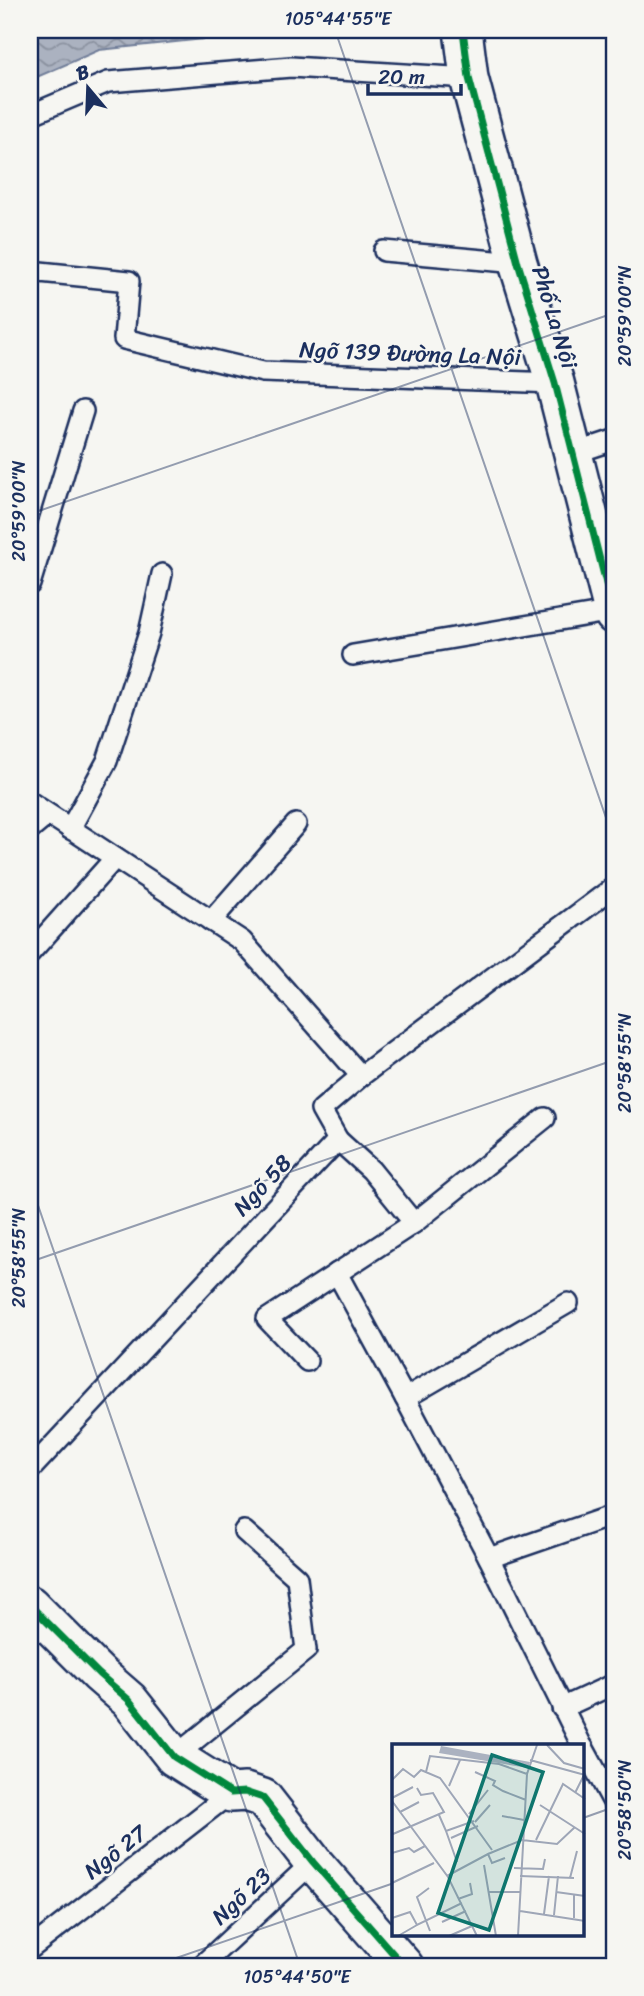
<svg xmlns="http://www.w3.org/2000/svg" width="644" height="1996" font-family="Sriracha,sans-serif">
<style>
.water{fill:url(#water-waves);stroke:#717e99;stroke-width:2}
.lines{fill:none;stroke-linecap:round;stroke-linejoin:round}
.lane-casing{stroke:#1b2f5e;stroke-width:24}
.street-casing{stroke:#1b2f5e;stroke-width:42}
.lane{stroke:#f6f6f2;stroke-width:19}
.street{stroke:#f6f6f2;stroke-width:37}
.cycleway-casing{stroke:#f6f6f2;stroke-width:11}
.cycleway{stroke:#00873e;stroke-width:7}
.ticks{fill:none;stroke:#1b2f5e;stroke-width:2;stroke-opacity:0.45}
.labels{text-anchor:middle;stroke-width:5;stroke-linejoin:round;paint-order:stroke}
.street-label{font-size:23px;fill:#1b2f5e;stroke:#f6f6f2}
.inset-road{fill:none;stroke:#9ea6b7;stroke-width:2}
.view{fill:#0f766e;fill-opacity:0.15;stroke:#0f766e;stroke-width:3.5}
.inset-edge{fill:none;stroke:#1b2f5e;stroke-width:3.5}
.neatline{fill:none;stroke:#1b2f5e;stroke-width:2.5}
.ticks-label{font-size:18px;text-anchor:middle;fill:#1b2f5e}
</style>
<defs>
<pattern id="water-waves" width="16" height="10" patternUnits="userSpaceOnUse" patternTransform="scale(1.75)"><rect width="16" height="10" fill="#abb2c0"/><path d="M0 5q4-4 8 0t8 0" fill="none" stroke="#8a919f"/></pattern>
</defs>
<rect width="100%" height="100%" fill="#f6f6f2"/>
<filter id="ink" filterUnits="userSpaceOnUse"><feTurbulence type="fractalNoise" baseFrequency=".0143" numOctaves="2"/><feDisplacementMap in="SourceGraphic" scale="14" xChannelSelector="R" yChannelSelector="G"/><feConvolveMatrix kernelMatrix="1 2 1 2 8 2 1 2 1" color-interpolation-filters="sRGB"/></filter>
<g filter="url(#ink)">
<polygon class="water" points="30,30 290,30 99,50 30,80"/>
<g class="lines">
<g class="lane-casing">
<g id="lane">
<polyline points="30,115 108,82 291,67 469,78"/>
<polyline points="384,251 518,263"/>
<polyline points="30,271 129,281 124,339 263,372 555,383"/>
<polyline points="572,454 614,440"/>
<polyline points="30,584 83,411"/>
<polyline points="353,655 613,611"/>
<polyline points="30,802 242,941 361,1076"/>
<polyline points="70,829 107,761 149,633 162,574"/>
<polyline points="30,830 48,815"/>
<polyline points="211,921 296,824"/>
<polyline points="30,953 115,858"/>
<polyline points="338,1140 321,1110 361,1076 614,887"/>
<polyline points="337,1273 405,1398 489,1558 582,1746"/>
<polyline points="307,1361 267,1319 414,1223"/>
<polyline points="405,1398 568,1303"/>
<polyline points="30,1470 338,1140 371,1170 414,1223 545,1118"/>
<polyline points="489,1558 614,1515"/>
<polyline points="562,1708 614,1684"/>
<polyline points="583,1747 614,1804"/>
<polyline points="174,1757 306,1650 297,1578 244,1531"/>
<polyline points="30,1949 231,1793"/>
<polyline points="201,1966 313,1862"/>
</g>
</g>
<g class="street-casing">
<g id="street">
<polyline points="463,30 469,78 518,263 555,383 614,615"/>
<polyline points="30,1605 99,1674 129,1700 174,1757 231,1793 245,1792 263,1798 313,1862 404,1966"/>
</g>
</g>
<use href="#lane" class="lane"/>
<use href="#street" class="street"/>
<g class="cycleway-casing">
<g id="cycleway">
<polyline points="463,30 469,78 518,263 555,383 614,615"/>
<polyline points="30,1605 99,1674 129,1700 174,1757 231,1793 245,1792 263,1798 313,1862 404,1966"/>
</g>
</g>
<use href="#cycleway" class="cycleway"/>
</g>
</g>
<path class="ticks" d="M335 30 614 841M30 514 614 313M30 1182 300 1966M30 1262 614 1060M583 1818 614 1807M153 1966 394 1883"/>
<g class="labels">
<g class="street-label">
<text transform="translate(555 317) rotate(73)" y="8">Phố La Nội</text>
<text transform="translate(410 353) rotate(2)" y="8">Ngõ 139 Đường La Nội</text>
<text transform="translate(262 1185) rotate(-47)" y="8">Ngõ 58</text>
<text transform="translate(115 1852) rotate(-38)" y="8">Ngõ 27</text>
<text transform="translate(241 1896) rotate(-43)" y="8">Ngõ 23</text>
</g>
</g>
<g transform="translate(392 1744)">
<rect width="192" height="192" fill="#f6f6f2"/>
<path d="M49 2 138 18 136 24 47 9Z" fill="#abb2c0"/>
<path class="inset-road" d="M155 1 172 19 193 25M138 16 193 31M34 28 38 12 107 20 135 30M83 28 103 37 101 41 111 47 134 56M0 36 11 25 22 33 29 26 48 34 100 106M57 42 68 16M183 49 193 29M0 54 21 43M0 57 56 133 85 192M148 61 193 90M8 68 27 58M77 70 96 46M47 71 54 87 82 77M110 72 132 76M83 78 98 61M54 87 65 118M1 90 52 68 41 49 29 51 25 44M59 94 86 82M144 96 171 40 193 55M0 109 17 104 22 108 33 102M96 110 130 96 165 100 183 83M92 121 104 192M122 124 151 125 153 115M55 132 96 110 100 119 113 114M128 132 182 134M178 134 185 107M0 139 42 119M37 144 25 153 38 187M97 148H128M164 148 193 152M66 155 80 150 78 139M128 167 193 177M152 170 157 132M162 171 166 132M0 174 18 168 25 181 70 159M182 174V150M50 178 74 167M6 192 25 181M57 192 80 182M126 192 135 30 145 1"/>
<path class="view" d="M100 11 151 28 97 186 46 169Z"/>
<rect width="192" height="192" class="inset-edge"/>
</g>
<rect width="644" height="1996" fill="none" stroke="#f6f6f2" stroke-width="77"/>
<g transform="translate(88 88) rotate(341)" stroke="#f6f6f2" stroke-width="5" paint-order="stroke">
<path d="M0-5L12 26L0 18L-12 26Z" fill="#1b2f5e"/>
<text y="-10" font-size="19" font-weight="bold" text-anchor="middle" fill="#1b2f5e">B</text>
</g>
<path d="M368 84v10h93v-10" fill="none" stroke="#1b2f5e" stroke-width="3.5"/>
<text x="378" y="84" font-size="21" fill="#1b2f5e" stroke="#f6f6f2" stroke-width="5" paint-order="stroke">20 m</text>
<rect x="38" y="38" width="568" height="1920" class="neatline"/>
<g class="ticks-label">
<text x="338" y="25">105°44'55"E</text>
<text transform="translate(625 316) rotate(-90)" y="6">20°59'00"N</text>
<text transform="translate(19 511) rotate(-90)" y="6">20°59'00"N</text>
<text transform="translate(625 1063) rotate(-90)" y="6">20°58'55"N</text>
<text transform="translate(19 1258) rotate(-90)" y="6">20°58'55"N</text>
<text transform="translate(625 1810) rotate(-90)" y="6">20°58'50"N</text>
<text x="297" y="1983">105°44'50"E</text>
</g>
</svg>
